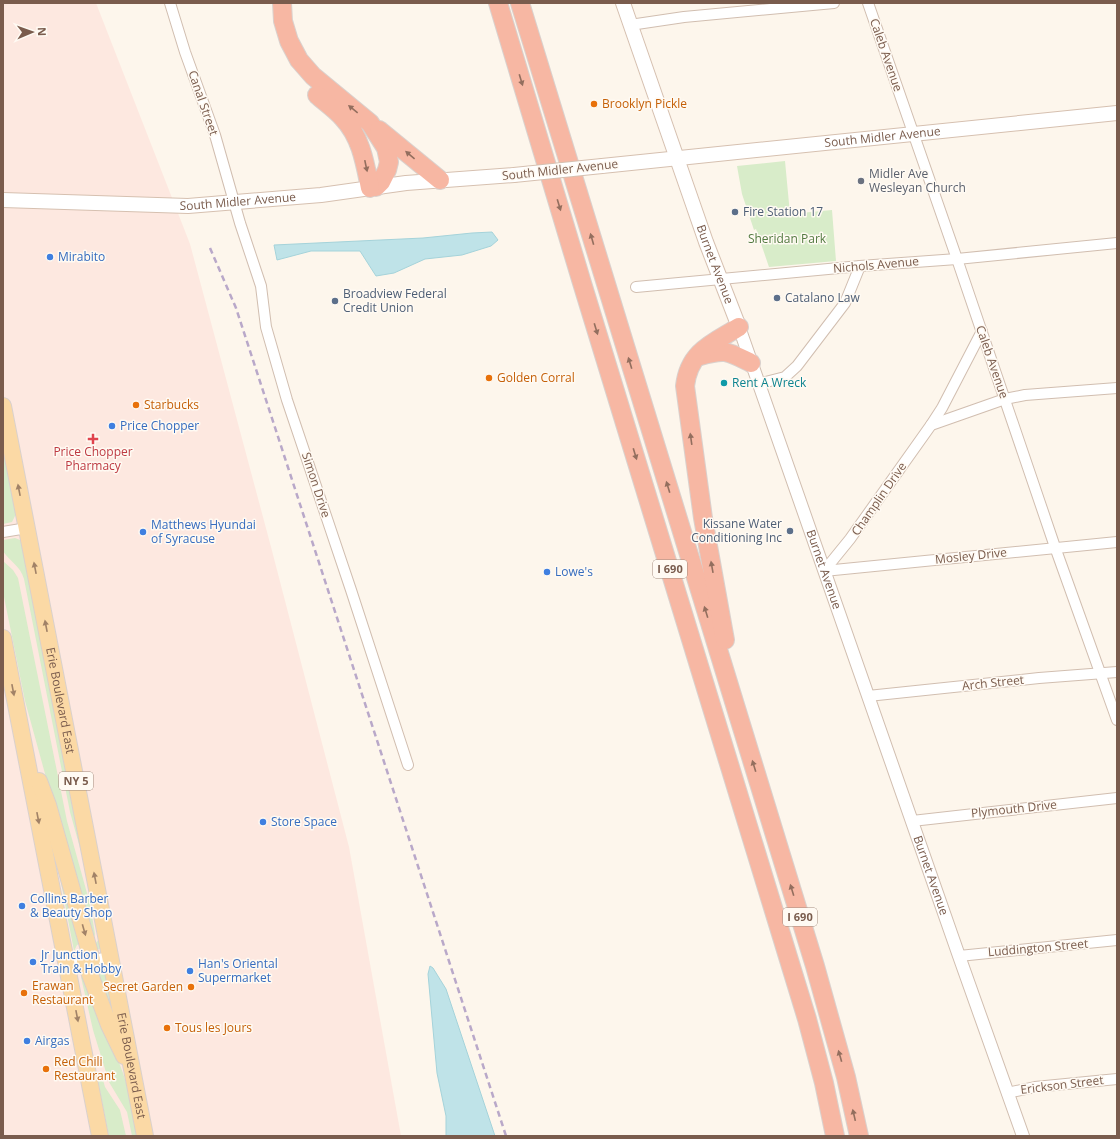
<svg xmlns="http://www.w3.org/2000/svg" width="1120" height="1139" font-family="'Open Sans',sans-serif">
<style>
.commercial{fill:#fde8e0}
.green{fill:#d8ecc9}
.water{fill:#bfe3e8;stroke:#a5d3da}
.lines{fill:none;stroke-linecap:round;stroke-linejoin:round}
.minor-casing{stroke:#d1beb0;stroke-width:12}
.tertiary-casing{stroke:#d1beb0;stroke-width:14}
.secondary-casing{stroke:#d6c0b0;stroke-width:16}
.primary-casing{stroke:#dad1cd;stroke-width:18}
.motorway-casing{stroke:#dad1cd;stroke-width:20}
.minor{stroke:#fff;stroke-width:10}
.tertiary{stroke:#fff;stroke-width:12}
.secondary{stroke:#fff;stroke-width:14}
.primary{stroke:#fbd9a5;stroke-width:16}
.motorway{stroke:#f7b7a3;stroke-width:18}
.rail{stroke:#b9a8c9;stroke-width:2.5;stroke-dasharray:6 4;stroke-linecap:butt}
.secondary-bridge-casing{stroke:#d6c0b0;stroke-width:16;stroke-linecap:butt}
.secondary-bridge{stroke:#fff;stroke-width:14}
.oneway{fill:#936e5e}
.oneway2{fill:#a18267}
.food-dot{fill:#e8710a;stroke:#fffaf3;stroke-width:1.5}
.worship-dot{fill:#6b7280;stroke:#fffaf3;stroke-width:1.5}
.service-dot{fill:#5c6f8a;stroke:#fffaf3;stroke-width:1.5}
.shop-dot{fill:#3f7fe0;stroke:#fffaf3;stroke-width:1.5}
.culture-dot{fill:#0f9aa8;stroke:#fffaf3;stroke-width:1.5}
.health-dot{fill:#e0444e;stroke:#fffaf3;stroke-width:1.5}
.labels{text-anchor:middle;stroke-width:3;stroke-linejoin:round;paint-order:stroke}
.shield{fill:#fffaf3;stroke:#a28b7f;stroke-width:1}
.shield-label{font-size:11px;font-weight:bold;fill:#7a5c4d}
.street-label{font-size:12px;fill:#7a5c4d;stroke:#fffaf3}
.food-label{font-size:12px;fill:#c56008;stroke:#fffaf3;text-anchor:start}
.worship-label{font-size:12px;fill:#5b616d;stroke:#fffaf3;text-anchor:start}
.service-label{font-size:12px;fill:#4e5e75;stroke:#fffaf3;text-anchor:start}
.park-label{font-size:12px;fill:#537a41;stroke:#fffaf3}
.shop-label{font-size:12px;fill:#366cbe;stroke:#fffaf3;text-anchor:start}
.culture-label{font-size:12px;fill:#0d838f;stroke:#fffaf3;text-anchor:start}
.health-label{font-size:12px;fill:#be3a42;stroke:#fffaf3}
</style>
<rect width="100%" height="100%" fill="#fdf6ec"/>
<polygon class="commercial" points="3,3 96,3 190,244 271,547 349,847 401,1136 3,1136"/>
<g class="green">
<polygon points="785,161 790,214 832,210 836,261 769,267 756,229 754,230 742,194 737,166"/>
<polygon points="3,446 16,514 12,522 3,524 3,490 4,481 3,475"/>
<path d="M15 538 20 540 23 545 72 799 88 866 104 941 103 947 97 950H94L93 946 96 943 100 938 101 932 99 921 92 891 70 812 24 579C20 565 10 562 3 551V540Z"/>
<polygon points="3,561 13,570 18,578 67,821 90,904 95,934 94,938 91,941 25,701 3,592"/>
<polygon points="54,846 81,943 77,945 74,951"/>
<polygon points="95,973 106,973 113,1018"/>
<polygon points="86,975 123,1073 130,1096 137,1136 132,1136 127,1112 109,1082 93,1030 81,977"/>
<polygon points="103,1080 105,1087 120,1110 126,1136 109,1136 98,1081"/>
</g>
<g class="water">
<polygon points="492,232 498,240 491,246 462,255 425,259 394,273 376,276 360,251 311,251 277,260 274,245 423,238 472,233"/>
<polygon points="430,966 433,968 446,989 495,1136 446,1136 446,1116 437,1073 428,974"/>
</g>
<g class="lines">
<g class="minor-casing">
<g id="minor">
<polyline points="170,3 185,52 215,135 240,223 261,286 266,327 287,400 351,590 408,765"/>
<polyline points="868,3 957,259 1055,547 1117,720"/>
<polyline points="630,25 684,17 834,3"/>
<polyline points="636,287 860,266 957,259 1117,243"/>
<polyline points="758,384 785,377 797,366 845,303 860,266"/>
<polyline points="931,425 942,408 982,331"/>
<polyline points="3,532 27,528"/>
<polyline points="824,571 850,539 931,425 1005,399 1025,395 1117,388"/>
<polyline points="824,571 1117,542"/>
<polyline points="868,696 1039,678 1117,672"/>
<polyline points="912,821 1117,798"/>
<polyline points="959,956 1117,940"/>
<polyline points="67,964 111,957"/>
<polyline points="1007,1093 1035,1087 1117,1079"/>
</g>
</g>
<g class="tertiary-casing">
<g id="tertiary">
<path id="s1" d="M739 327 959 956 1023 1136"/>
</g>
</g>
<g class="secondary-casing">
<g id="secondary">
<path id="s2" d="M623 3 706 242 739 327"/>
<path id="s3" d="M602 166 1117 113"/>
<path id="s4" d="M3 200 188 206 321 195 406 183 514 175"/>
</g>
</g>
<g class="primary-casing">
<g id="primary">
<path id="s5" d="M3 406 145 1136"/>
<polyline points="3,638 100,1136"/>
<polyline points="39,781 48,805 92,960"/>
<polyline points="85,961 109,1025 124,1056"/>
</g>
</g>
<g class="motorway-casing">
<g id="motorway">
<polyline points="282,3 283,21 289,41 299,60 313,76 370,123 386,148 389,162 387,170 381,182 376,187"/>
<polyline points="498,3 582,283 807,1019 824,1083 835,1136"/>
<polyline points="520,3 815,966 846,1077 859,1136"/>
<path d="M317 95C326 103 335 109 343 118 361 137 365 163 370 188"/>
<polyline points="379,130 440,180"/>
<path d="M700 356C726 349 727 351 751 363"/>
<path d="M725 640 703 518 685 386C689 351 713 343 739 327"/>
</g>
</g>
<use href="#minor" class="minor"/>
<use href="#tertiary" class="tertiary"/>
<use href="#secondary" class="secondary"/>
<use href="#primary" class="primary"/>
<use href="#motorway" class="motorway"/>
<polyline class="rail" points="210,248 236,308 506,1136"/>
<g class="secondary-bridge-casing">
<polyline id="secondary-bridge" points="514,175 602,166"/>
</g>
<use href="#secondary-bridge" class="secondary-bridge"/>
</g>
<defs><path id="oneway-solid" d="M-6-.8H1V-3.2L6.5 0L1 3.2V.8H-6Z"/></defs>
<g class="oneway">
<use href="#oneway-solid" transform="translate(521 80) rotate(73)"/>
<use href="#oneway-solid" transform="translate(353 109) rotate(-141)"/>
<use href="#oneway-solid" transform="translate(410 155) rotate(-140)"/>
<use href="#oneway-solid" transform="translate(366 166) rotate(78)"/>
<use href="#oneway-solid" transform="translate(559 205) rotate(73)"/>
<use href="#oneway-solid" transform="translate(592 239) rotate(-106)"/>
<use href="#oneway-solid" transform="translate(596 329) rotate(73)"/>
<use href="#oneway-solid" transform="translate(630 363) rotate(-107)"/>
<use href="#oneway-solid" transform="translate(691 439) rotate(-98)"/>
<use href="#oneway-solid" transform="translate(635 454) rotate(73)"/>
<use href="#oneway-solid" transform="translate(668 487) rotate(-107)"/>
<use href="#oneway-solid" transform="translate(712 567) rotate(-100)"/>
<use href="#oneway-solid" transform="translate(706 612) rotate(-107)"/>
<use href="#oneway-solid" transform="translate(754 766) rotate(-107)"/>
<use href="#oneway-solid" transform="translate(792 890) rotate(-107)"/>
<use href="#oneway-solid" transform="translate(840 1056) rotate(-106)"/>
<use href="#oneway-solid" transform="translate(854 1115) rotate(-103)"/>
</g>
<g class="oneway2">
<use href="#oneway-solid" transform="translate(19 490) rotate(-101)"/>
<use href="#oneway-solid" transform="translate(35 568) rotate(-101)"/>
<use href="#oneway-solid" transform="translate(46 626) rotate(-101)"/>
<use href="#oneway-solid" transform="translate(13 690) rotate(79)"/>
<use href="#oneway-solid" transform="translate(38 818) rotate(79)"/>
<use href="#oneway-solid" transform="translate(95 878) rotate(-101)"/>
<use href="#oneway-solid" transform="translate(84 930) rotate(74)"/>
<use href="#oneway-solid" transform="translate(77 1016) rotate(79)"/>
</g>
<g class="food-dot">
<circle cx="594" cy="104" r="4"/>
<circle cx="489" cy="378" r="4"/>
<circle cx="136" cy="405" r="4"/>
<circle cx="191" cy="987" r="4"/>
<circle cx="24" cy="993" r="4"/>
<circle cx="167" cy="1028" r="4"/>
<circle cx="46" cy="1069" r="4"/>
</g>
<circle class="worship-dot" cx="861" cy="181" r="4"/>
<g class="service-dot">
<circle cx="735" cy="212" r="4"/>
<circle cx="777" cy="298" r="4"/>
<circle cx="335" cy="301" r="4"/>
<circle cx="790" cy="531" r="4"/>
</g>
<g class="shop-dot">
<circle cx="50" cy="257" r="4"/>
<circle cx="112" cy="426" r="4"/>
<circle cx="143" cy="532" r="4"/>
<circle cx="547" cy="572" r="4"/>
<circle cx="263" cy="822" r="4"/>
<circle cx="22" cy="906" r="4"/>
<circle cx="33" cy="962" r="4"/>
<circle cx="190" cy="971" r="4"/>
<circle cx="27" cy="1041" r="4"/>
</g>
<circle class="culture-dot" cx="724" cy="383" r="4"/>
<path class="health-dot" d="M91 433h4v4h4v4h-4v4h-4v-4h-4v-4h4z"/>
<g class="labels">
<g class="shield">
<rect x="653" y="560" width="34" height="18" rx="3"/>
<rect x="59" y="772" width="34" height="18" rx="3"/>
<rect x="783" y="908" width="34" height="18" rx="3"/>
</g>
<g class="shield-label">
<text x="670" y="573">I 690</text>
<text x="76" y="785">NY 5</text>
<text x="800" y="921">I 690</text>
</g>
<g class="street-label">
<text transform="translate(886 55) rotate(71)" y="4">Caleb Avenue</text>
<text transform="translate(203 103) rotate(71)" y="4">Canal Street</text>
<text dy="4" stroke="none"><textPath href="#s3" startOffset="282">South Midler Avenue</textPath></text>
<text transform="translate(560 170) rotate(-6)" y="4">South Midler Avenue</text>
<text dy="4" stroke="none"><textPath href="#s4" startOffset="235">South Midler Avenue</textPath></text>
<text dy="4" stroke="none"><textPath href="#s2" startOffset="277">Burnet Avenue</textPath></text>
<text transform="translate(876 265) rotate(-5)" y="4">Nichols Avenue</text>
<text transform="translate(992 362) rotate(71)" y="4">Caleb Avenue</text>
<text transform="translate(316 485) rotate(72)" y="4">Simon Drive</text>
<text transform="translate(879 499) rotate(-55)" y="4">Champlin Drive</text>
<text transform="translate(971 556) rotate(-6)" y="4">Mosley Drive</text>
<text dy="4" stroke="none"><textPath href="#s1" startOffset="257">Burnet Avenue</textPath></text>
<text transform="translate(993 683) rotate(-6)" y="4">Arch Street</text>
<text dy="4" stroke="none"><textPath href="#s5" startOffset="300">Erie Boulevard East</textPath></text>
<text transform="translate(1014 809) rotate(-6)" y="4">Plymouth Drive</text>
<text dy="4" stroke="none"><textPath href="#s1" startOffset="581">Burnet Avenue</textPath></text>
<text transform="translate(1038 948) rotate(-5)" y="4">Luddington Street</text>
<text dy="4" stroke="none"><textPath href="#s5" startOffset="672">Erie Boulevard East</textPath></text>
<text transform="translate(1062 1085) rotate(-7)" y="4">Erickson Street</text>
</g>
<g class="food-label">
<text x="602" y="108">Brooklyn Pickle</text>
<text x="497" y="382">Golden Corral</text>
<text x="144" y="409">Starbucks</text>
<text x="32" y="990">Erawan<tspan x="32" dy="14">Restaurant</tspan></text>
<text x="183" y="991" text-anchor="end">Secret Garden</text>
<text x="175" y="1032">Tous les Jours</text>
<text x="54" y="1066">Red Chili<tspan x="54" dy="14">Restaurant</tspan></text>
</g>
<g class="worship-label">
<text x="869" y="178">Midler Ave<tspan x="869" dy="14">Wesleyan Church</tspan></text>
</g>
<g class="service-label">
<text x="743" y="216">Fire Station 17</text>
<text x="343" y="298">Broadview Federal<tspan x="343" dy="14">Credit Union</tspan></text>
<text x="785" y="302">Catalano Law</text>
<text x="782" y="528" text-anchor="end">Kissane Water<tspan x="782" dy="14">Conditioning Inc</tspan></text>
</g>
<g class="park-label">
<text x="787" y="243">Sheridan Park</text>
</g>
<g class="shop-label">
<text x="58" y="261">Mirabito</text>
<text x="120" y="430">Price Chopper</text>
<text x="151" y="529">Matthews Hyundai<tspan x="151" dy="14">of Syracuse</tspan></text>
<text x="555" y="576">Lowe's</text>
<text x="271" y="826">Store Space</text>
<text x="30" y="903">Collins Barber<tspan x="30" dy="14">&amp; Beauty Shop</tspan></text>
<text x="41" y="959">Jr Junction<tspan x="41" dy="14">Train &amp; Hobby</tspan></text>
<text x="198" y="968">Han's Oriental<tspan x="198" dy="14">Supermarket</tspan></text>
<text x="35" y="1045">Airgas</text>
</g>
<g class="culture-label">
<text x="732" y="387">Rent A Wreck</text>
</g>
<g class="health-label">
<text x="93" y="456">Price Chopper<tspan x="93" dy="14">Pharmacy</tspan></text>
</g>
</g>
<rect width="1120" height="1139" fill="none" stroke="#7a5c4d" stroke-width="8"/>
<g transform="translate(32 32) rotate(88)" stroke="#fffaf3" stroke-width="3" paint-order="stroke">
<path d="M0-3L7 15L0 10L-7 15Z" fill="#7a5c4d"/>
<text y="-6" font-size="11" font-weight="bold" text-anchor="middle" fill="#7a5c4d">N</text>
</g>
</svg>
